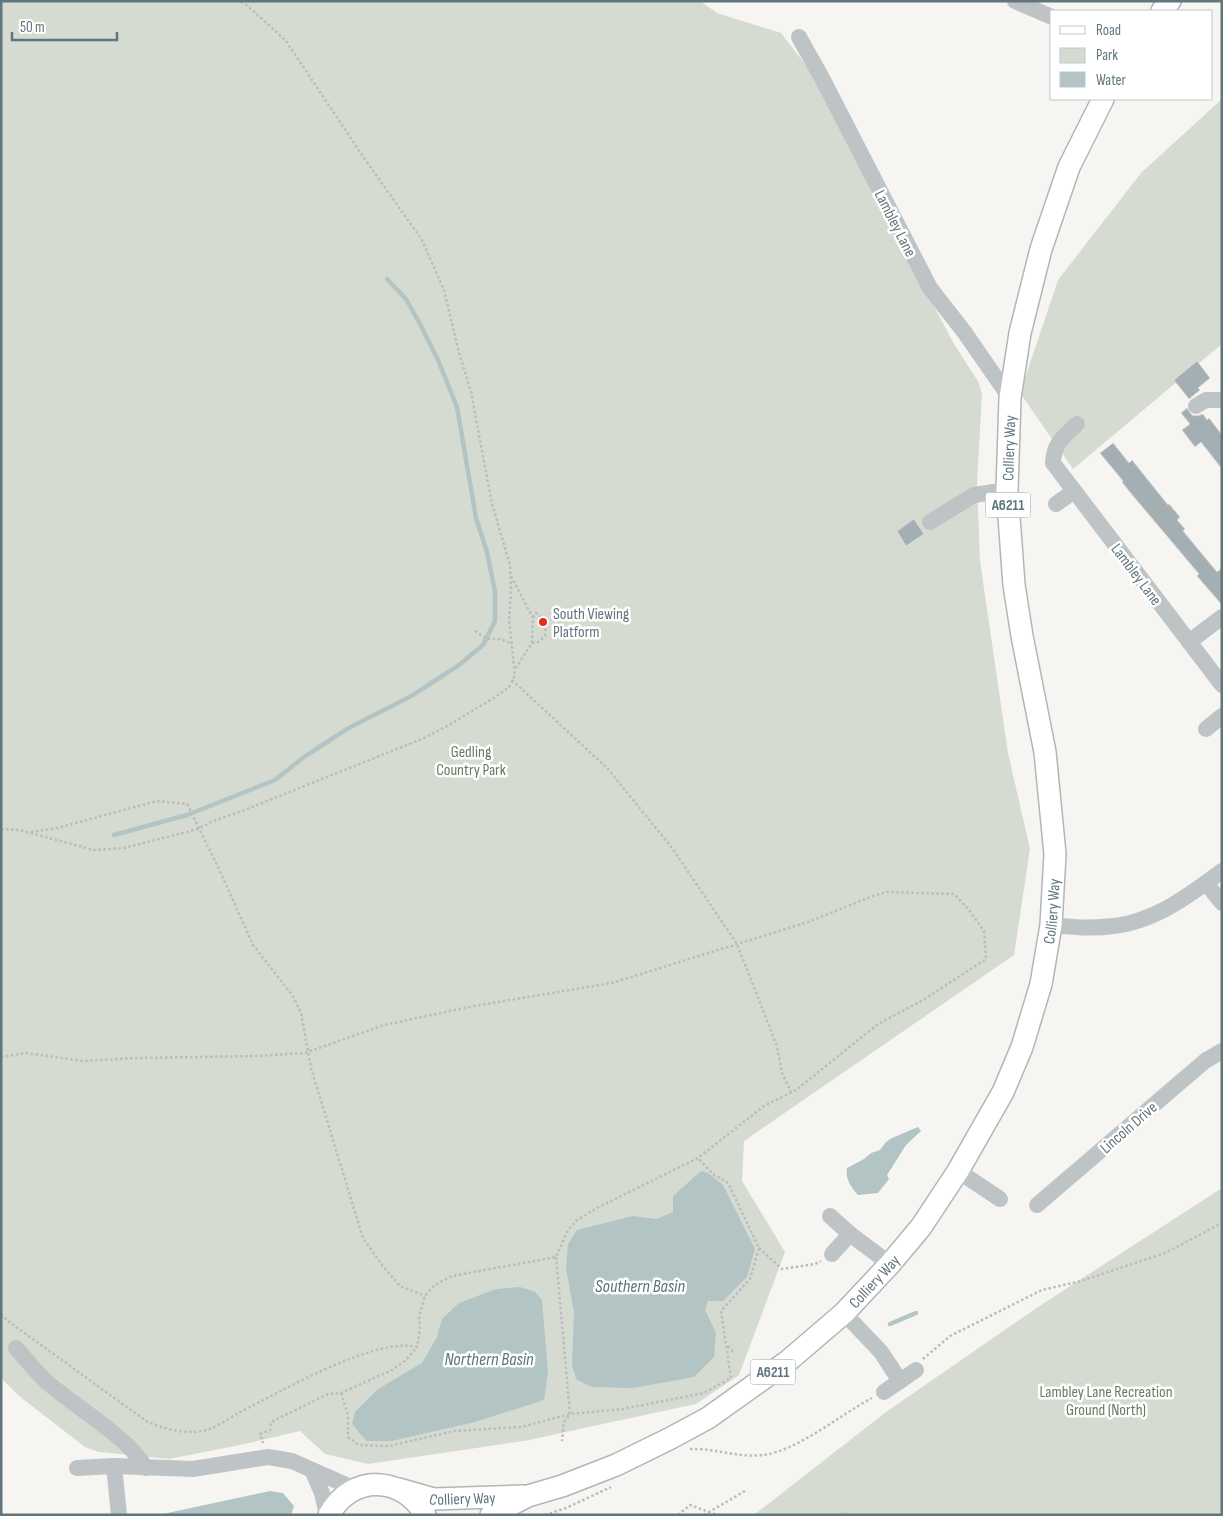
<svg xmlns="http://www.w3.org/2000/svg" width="1223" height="1516" font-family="'Sofia Sans Condensed',sans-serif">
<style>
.green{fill:#d6dbd1}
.water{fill:#b3c4c5}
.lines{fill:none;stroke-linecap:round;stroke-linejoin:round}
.stream{stroke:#b3c4c5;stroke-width:4.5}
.building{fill:#a3afb2;stroke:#d7d7d5}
.major-casing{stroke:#b0b6b9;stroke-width:24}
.path{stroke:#b8bdbe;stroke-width:2.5;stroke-dasharray:2.5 2.5;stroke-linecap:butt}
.minor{stroke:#bec4c6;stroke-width:16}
.major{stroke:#fff;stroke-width:21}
.poi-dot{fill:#e42d23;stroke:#fff;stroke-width:2}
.labels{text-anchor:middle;stroke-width:5;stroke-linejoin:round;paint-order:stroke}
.shield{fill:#fff;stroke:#909fa4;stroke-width:1}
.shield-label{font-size:15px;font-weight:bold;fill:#60767d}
.street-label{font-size:16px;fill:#60767d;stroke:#fff}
.poi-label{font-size:16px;fill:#60767d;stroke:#fff;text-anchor:start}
.park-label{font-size:16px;fill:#6c7a63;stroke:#fff}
.water-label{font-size:18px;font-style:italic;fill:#5b7679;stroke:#fff}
</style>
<rect width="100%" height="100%" fill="#f6f5f2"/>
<g class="green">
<polygon points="1,1 700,1 717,13 781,33 808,68 954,344 979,383 982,394 977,484 980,561 1008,753 1030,849 1014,955 744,1141 742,1181 785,1252 739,1375 696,1404 524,1441 368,1464 325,1454 300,1431 245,1444 169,1459 99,1452 85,1447 19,1396 1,1378"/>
<polygon points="1222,99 1222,344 1073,469 1020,393 1058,280 1141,173"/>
<polygon points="1222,1188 1222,1515 754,1515 886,1412 1038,1307"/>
</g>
<g class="water">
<path d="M918 1127 921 1131 906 1145 887 1175 889 1179 878 1193 858 1195C851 1187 845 1179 847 1168L864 1159 871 1153 880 1150 886 1142 892 1138Z"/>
<polygon points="701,1171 708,1173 723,1185 755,1249 747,1277 723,1301 708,1301 705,1310 716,1333 714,1357 694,1377 633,1388 592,1387 577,1380 572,1366 574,1312 566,1268 568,1244 577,1230 633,1216 657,1219 673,1212 673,1196"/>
<polygon points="520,1287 535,1292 542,1300 548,1372 544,1400 475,1422 392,1441 367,1441 361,1435 352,1424 355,1412 378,1389 422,1363 437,1337 442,1319 459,1303 496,1289"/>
<polygon points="270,1491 283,1493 294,1506 291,1515 158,1515"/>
</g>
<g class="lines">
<g class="stream">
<polyline points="114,835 187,815 275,780 304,757 347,729 413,695 459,665 483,645 495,621 495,592 487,552 476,518 457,407 438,360 419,322 406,299 387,279"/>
<polyline points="890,1324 916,1313"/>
</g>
</g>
<g class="building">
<polygon points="1197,361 1210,378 1198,388 1200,390 1189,399 1174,380"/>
<polygon points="1187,408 1192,415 1197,416 1203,414 1207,420 1209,418 1222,435 1222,469 1201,442 1195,447 1182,430 1190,424 1181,413"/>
<polygon points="1113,443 1129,463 1132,460 1168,505 1169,504 1180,517 1177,520 1185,529 1183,531 1217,572 1222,568 1222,605 1197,576 1199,574 1129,491 1122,482 1123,481 1100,453"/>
<polygon points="914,519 924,534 906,546 897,531"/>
</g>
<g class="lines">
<g class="major-casing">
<g id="major">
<polyline points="1162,11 1170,1"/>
<path id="s1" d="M399 1489 434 1499 523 1496"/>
<path d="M329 1515C351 1474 403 1475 425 1515"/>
<path id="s2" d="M491 1515 528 1496 562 1486 616 1465 669 1439 708 1418 788 1361 844 1313 890 1264 921 1227 958 1171 1003 1092 1022 1047 1041 984 1051 925 1055 854 1045 752 1022 636 1014 585 1007 490 1010 398 1020 333 1041 249 1069 167 1103 99"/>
</g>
</g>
<g class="path">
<polyline points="511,576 533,618 532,643 516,668"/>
<polyline points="475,631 487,639 500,639 512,644"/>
<path d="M532 643 538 642 545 636C546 625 546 620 536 613L533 618"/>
<polyline points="512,680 608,769 672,848 737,944 777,1046 782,1073 791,1092"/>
<polyline points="1,829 19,830 94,850 124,848 198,829 211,822 242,811 422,739 447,726 494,698 509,687 515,675 509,620 511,590 510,565 492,504 471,392 458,349 444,290 422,240 362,155 286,41 248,6 240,1"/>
<polyline points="31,832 57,828 157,801 187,804 219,869 253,945 293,996 301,1013 311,1068 363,1238 382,1265 400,1286 425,1296"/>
<polyline points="1,1057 26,1053 83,1061 136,1058 256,1056 305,1053 384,1025 474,1006 612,983 808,922 873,896 886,892 954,894 969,910 984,931 986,959 923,1000 878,1024 796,1090 764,1106 698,1158 597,1208 577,1220 568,1230 556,1257 452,1276 435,1285 425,1296 419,1316 420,1329 417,1347"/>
<polyline points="759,1248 782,1269 815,1264 821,1261"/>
<polyline points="556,1257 570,1414 564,1422 562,1441"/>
<path d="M1 1314 8 1321 146 1421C163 1429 183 1434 202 1431 212 1430 230 1418 240 1412 279 1393 375 1336 417 1347L405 1361 392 1370 341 1393 328 1394 271 1422 270 1430 260 1434 263 1443"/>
<polyline points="728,1346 733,1352"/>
<polyline points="923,1359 950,1336 1042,1290 1081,1281 1165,1253 1222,1223"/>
<polyline points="341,1393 348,1415 348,1437 359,1445 389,1446 454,1431 521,1427 570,1414 623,1409 704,1393 731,1378 721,1311 750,1279 759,1248 728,1183 713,1174 698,1158"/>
<path d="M690 1449C714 1448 738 1458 763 1455 797 1451 840 1415 872 1398"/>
<polyline points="545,1515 566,1508 611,1487"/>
<polyline points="678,1515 690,1505 717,1515"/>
<polyline points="704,1515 745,1491"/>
<polyline points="841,1515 846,1512"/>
</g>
<g class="minor">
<polyline points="1015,1 1052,17"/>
<polyline points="799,37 823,80 930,288 965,333 1010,398"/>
<polyline points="1196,406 1206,400 1222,400"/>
<path d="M1077 424C1063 437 1054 443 1053 463L1222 685"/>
<polyline points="1056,504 1074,491"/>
<polyline points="930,522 974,495 1007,490"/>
<polyline points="1189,642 1222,617"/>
<polyline points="1206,729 1222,716"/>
<polyline points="1206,883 1222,903"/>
<path d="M1051 925C1072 927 1092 929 1113 926 1154 922 1190 895 1222 871"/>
<polyline points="958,1171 1000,1199"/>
<polyline points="1037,1205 1205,1061 1222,1051"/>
<polyline points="830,1216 850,1234 890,1264"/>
<polyline points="832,1254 850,1234"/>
<polyline points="844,1313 881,1352 900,1381"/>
<path d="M16 1348C26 1359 36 1372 47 1382 76 1408 127 1436 146 1468"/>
<polyline points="884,1392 916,1370"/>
<polyline points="114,1466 119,1515"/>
<polyline points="77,1468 114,1466 193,1469 268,1457 292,1461 355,1489"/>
<polyline points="312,1470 322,1493 327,1515"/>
</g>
<use href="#major" class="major"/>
</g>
<circle class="poi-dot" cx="543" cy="622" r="5"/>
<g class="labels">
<g class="shield">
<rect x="985.5" y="492.5" width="45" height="25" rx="4"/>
<rect x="750.5" y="1359.5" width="45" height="25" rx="4"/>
</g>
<g class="shield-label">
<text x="1008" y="510">A6211</text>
<text x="773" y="1377">A6211</text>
</g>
<g class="street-label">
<text transform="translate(896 223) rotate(63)" y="6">Lambley Lane</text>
<text dy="6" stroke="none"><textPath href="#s2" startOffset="1339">Colliery Way</textPath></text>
<text transform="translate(1137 574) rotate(53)" y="6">Lambley Lane</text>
<text dy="6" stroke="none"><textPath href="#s2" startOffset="872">Colliery Way</textPath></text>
<text transform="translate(1128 1127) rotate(-41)" y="6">Lincoln Drive</text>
<text dy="6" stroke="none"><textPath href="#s2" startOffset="454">Colliery Way</textPath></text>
<text dy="6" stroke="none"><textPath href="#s1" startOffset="65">Colliery Way</textPath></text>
</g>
<g class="poi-label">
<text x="553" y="619">South Viewing<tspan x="553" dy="18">Platform</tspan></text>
</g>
<g class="park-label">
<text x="471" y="757">Gedling<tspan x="471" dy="18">Country Park</tspan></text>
<text x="1106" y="1397">Lambley Lane Recreation<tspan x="1106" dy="18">Ground (North)</tspan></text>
</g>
<g class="water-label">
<text x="640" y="1292">Southern Basin</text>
<text x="489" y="1365">Northern Basin</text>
</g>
</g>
<rect width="1223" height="1516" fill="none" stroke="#60767d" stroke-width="5"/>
<rect x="1050" y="10" width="162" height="90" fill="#ffffff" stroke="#bfc8cb"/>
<rect x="1060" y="26" width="25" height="8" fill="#ffffff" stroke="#bfc8cb"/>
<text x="1096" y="35" font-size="15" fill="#60767d">Road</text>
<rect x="1060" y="48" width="25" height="15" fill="#d6dbd1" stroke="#bfc8cb"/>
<text x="1096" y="60" font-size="15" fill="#60767d">Park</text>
<rect x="1060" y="72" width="25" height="15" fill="#b3c4c5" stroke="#bfc8cb"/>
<text x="1096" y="85" font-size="15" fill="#60767d">Water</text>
<path d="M12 32v8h105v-8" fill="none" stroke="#60767d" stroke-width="2.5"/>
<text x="20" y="32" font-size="15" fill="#60767d" stroke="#ffffff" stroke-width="4" paint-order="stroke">50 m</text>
</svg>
